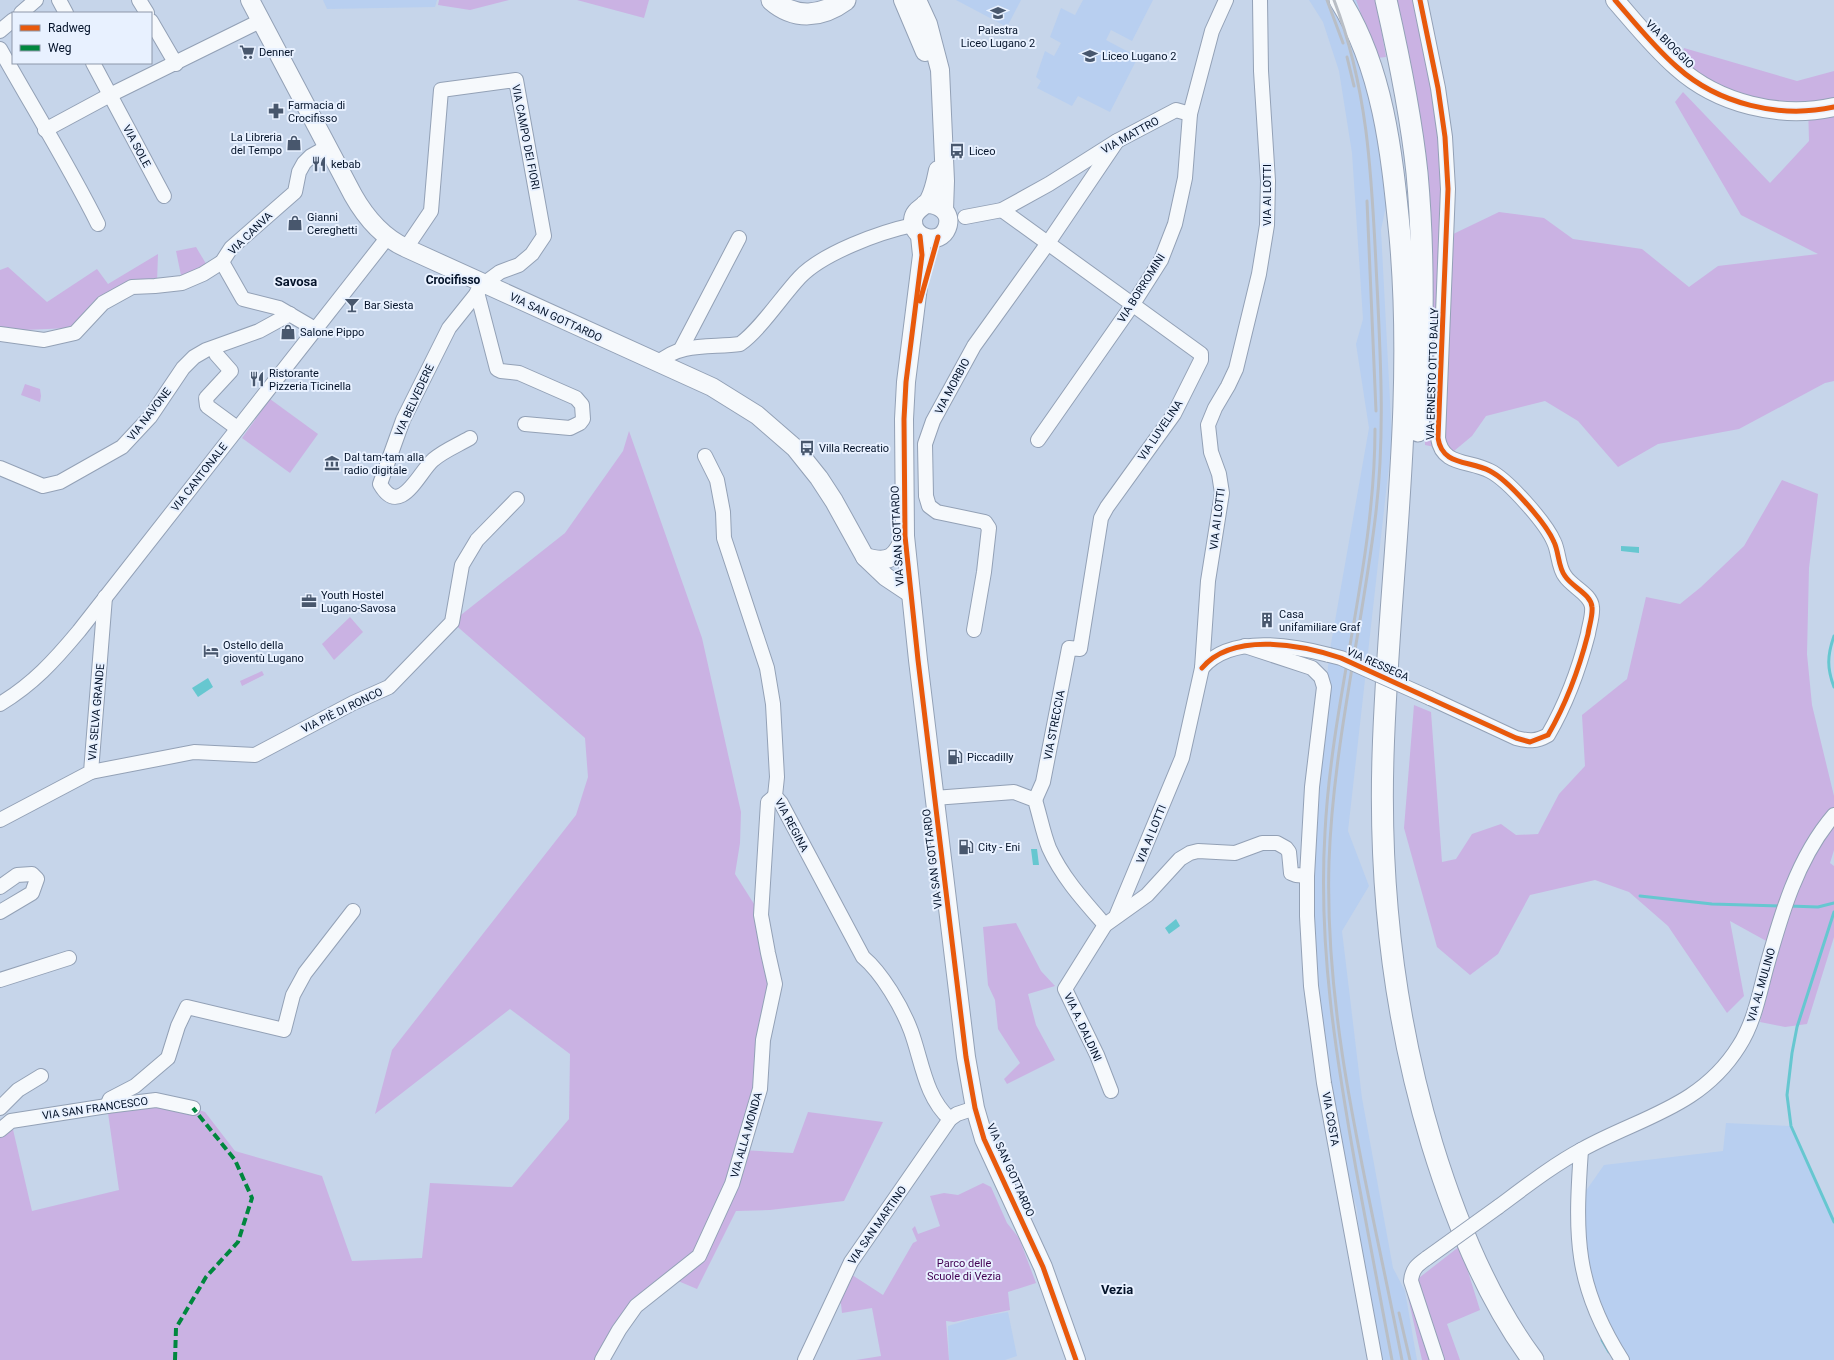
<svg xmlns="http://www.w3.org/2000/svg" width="1834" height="1360" font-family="Roboto,sans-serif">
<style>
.built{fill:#b8cff0}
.green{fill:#cab2e3}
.water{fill:#66c7d0}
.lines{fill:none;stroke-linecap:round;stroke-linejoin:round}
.stream{stroke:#66c7d0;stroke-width:3}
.minor-casing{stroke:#93a1b6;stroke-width:16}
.major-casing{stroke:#93a1b6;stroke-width:20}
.highway-casing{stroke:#93a1b6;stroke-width:23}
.minor{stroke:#f6f9fc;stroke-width:14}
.major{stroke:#f6f9fc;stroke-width:18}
.highway{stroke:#f6f9fc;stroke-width:21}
.rail{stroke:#b9bec5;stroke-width:3}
.minor-bridge-casing{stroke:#93a1b6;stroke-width:16;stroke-linecap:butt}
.minor-bridge{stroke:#f6f9fc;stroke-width:14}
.quiet{stroke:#00873e;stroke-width:4;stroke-dasharray:8 4;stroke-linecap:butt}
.cycleway-casing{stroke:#e8f1ff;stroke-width:8}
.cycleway{stroke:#e8590c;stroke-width:5}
.labels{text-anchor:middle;stroke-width:4;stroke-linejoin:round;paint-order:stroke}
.poi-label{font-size:11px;fill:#04132a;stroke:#e8f1ff;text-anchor:start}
.street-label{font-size:11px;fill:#04132a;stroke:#e8f1ff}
.park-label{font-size:11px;fill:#420152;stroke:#e8f1ff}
.neighbourhood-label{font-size:12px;font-weight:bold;fill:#04132a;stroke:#e8f1ff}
.quarter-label{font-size:13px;font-weight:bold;fill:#04132a;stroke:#e8f1ff}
</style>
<rect width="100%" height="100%" fill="#c6d5ea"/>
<g class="built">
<polygon points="323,0 437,0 435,7 327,9"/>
<polygon points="956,0 1021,0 1007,27"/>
<polygon points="1083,0 1153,0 1132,41 1111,30 1106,40 1138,57 1110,112 1078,96 1072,106 1037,88 1041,81 1036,77 1045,51 1054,56 1061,43 1050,37 1061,8 1075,15"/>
<polygon points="1309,0 1356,0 1377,58 1386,206 1381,230 1392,439 1348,831 1369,886 1342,931 1362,1098 1393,1268 1405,1291 1417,1360 1380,1360 1361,1259 1357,1209 1342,1156 1313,977 1311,877 1329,655 1369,428 1356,344 1363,319 1352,153 1339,71 1323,22"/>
<polygon points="1726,1123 1791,1126 1834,1222 1834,1360 1622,1360 1599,1318 1578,1202 1604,1165 1723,1151"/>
<polygon points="1008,1312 1017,1356 1005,1360 949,1360 948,1326 978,1317"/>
</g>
<g class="green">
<polygon points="439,0 509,0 470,10 438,5"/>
<polygon points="577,0 649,0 644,18"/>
<polygon points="1356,0 1376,0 1386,57 1377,58"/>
<polygon points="1393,0 1420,0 1438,88 1447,237 1499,212 1544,218 1573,239 1642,249 1689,287 1718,266 1818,254 1741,215 1675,102 1683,92 1770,183 1809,141 1808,105 1762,102 1717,85 1681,60 1684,48 1797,81 1834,71 1834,381 1825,383 1739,429 1658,444 1618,467 1578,421 1545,401 1486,416 1472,436 1454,451 1425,445 1428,237"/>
<polygon points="196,247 208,267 182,280 176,251"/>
<polygon points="158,254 157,282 131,285 93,302 71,328 0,331 0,270 8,267 47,302 97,269 108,284"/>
<polygon points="25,384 40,389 41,396 40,402 21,395"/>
<polygon points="270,399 318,434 290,473 242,438"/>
<polygon points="629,431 702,638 741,812 740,843 735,874 761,915 775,984 742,1150 793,1153 808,1112 883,1122 844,1201 770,1210 736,1211 697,1289 671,1278 636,1306 602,1360 0,1360 0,1130 11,1121 32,1211 119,1190 107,1106 193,1108 205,1112 235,1151 322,1176 352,1261 422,1258 430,1183 512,1187 569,1119 570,1054 510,1009 375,1114 392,1050 576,815 588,777 585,738 452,622 565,533 623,451"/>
<polygon points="1782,480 1818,494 1809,568 1807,654 1812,705 1834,796 1834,850 1830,863 1834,866 1834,937 1807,1024 1785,1027 1760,1022 1779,948 1730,921 1744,996 1727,1013 1668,926 1629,892 1595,880 1530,895 1498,954 1470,975 1437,947 1404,828 1414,705 1431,712 1442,862 1456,859 1472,834 1501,824 1516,835 1538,834 1559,794 1585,766 1582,715 1627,679 1646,597 1680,604 1701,587 1744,546"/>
<polygon points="350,617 363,632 334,660 322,644"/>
<polygon points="262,671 264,675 242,686 240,681"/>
<polygon points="1016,923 1041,971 1055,986 1028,994 1036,1025 1055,1060 1007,1084 1004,1079 1020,1063 998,1029 995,1000 988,985 983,927"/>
<polygon points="983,1183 991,1187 1007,1223 1019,1238 1036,1283 1008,1292 1010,1310 954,1322 946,1321 949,1360 856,1360 881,1356 872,1308 842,1313 841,1304 834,1297 846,1271 883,1295 913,1243 917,1241 912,1229 915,1226 918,1234 940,1226 930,1196 944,1193 958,1195"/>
<polygon points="1460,1246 1480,1310 1447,1324 1460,1360 1422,1360 1406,1288"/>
</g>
<g class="water">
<polygon points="1621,546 1639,547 1639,553 1621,551"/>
<polygon points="208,678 213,687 198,697 192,688"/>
<polygon points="1031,849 1037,849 1039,865 1033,865"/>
<polygon points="1176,919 1180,926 1169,934 1165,928"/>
</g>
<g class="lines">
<g class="stream">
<path d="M1834 636C1827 656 1827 668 1834 687"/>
<polyline points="1640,896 1712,904 1782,906"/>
<polyline points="1789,906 1818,907 1834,903"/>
<polyline points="1834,912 1797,1027 1792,1053 1787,1095 1791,1126 1834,1222"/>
<polyline points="1602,1340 1609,1352"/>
</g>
<g class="minor-casing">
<g id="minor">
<polyline points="59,0 66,13"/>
<polyline points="139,0 147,13"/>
<path d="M1420 0 1438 88 1445 137 1448 189 1438 438C1442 466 1469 460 1490 471 1508 480 1546 523 1554 542 1559 552 1558 567 1565 576 1572 587 1591 594 1592 607 1593 616 1589 626 1588 634 1579 669 1566 704 1548 735 1536 742 1528 741 1516 738L1430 698"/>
<polyline points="21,13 36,0"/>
<polyline points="151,21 176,64"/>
<polyline points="0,31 13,20"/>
<path d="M0 49C33 108 68 164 98 224"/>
<polyline points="93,63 164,196"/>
<polyline points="45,130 110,95 260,21"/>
<polyline points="1002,210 1201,354 1201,360 1174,414 1107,507 1101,518 1080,649 1069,648 1043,782 1035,800"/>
<polyline points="965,217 1002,210 1049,184 1117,141 1176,110 1190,114 1212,31 1226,0"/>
<path d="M406 248 431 211 441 90 516 80 544 236 532 254 519 265 500 272 485 283 449 328 403 420 380 484C400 519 419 472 433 460 443 451 458 445 470 438"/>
<polyline points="222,262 243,299 279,308 315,329"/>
<polyline points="477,292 497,369 501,371 519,373 576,398 582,405 583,419 580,423 570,428 525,424"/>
<polyline points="0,334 44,340 75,333 103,303 132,287 155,286 182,283 203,274 222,262 231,248 295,192 299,172 304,163 311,156 327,147"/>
<polyline points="681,349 739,238"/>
<polyline points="216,354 231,371 206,398 207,406 237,428"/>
<path d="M658 363C680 342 712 348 740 344 760 330 782 296 800 277 823 253 880 232 913 225"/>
<polyline points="1038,440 1133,304 1161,260 1175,224 1185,178 1190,114"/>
<path d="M705 456 717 480 723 512 724 538 767 668 773 704 777 777 775 796 781 803 863 957C882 973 902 1007 911 1031 922 1061 925 1097 950 1119"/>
<polyline points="0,468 43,486 60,482 122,447 150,417 183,368 194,357 206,350 259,331 290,314"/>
<polyline points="974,630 984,572 989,528 985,522 937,512 929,506 926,496 925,444 933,421 974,346 1048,243 1117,141"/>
<polyline points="1245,646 1312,668 1321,677 1324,687 1312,787 1307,876 1307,916 1311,986 1324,1083 1375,1360"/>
<path d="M1202 668C1231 634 1291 645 1329 655"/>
<path d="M0 704C33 684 54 661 79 631L387 238"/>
<polyline points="91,772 194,752 255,755 353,703 389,687 452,622 462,565 477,540 517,499"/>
<path d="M934 798 1014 792 1035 800C1040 816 1043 833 1049 848 1062 877 1084 901 1105 925"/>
<polyline points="0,820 91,772 105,597"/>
<polyline points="0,887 17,875 32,874 37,879 32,893 0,912"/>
<polyline points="1117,914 1182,758 1202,668 1208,581 1222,493 1219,474 1211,452 1208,425 1215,408 1228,386 1236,369 1259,274 1267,225 1268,181 1261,71 1260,0"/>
<polyline points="0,980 69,958"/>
<polyline points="1111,1091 1097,1055 1065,989 1105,925 1147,895 1180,859 1190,853 1198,851 1235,853 1262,843 1277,843 1286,848 1289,852 1291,873 1296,875 1307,876"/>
<polyline points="107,1106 110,1099 135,1086 168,1058 178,1026 187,1007 284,1030 293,995 305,973 353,911"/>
<polyline points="0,1108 18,1090 41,1076"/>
<polyline points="0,1130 11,1121 107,1106 156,1100 193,1108"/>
<path d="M1581 1150C1575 1235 1574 1285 1622 1360"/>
<path d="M1498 1207C1525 1187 1553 1165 1583 1149 1641 1117 1701 1107 1739 1046 1754 1023 1759 995 1766 969 1781 915 1797 858 1834 815"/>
<path d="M1427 1258C1417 1265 1412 1269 1411 1281L1437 1360"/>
<polyline points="602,1360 619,1330 636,1306 699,1256 732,1184 760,1089 763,1040 775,984 768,953 761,915 768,802 775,796"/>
<polyline points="805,1360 851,1262 950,1119 957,1114 975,1108"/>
</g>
</g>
<g class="major-casing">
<g id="major">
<path d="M250 0 353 195C366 218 382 237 406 248L712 387 757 415 795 448 819 478 834 501 865 557 886 577 910 593"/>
<polyline points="903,0 925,52"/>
<polyline points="917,0 928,24 940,70 945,181 944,210"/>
<path d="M1615 0C1635 23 1654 47 1677 67 1718 104 1780 119 1834 107"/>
<path d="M925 204C939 203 953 213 947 228 940 246 912 239 913 220 914 209 924 208 929 200 934 191 936 180 938 170"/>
<polyline points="920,236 922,255 906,382 904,419 905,536 918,660 966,1057 975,1108 984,1139 1043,1267 1076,1360"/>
<path d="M865 557C889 564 896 558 905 536"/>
</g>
</g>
<g class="highway-casing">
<g id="highway">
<path d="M772 0C795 20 822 17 845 0"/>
<path d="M1340 0C1384 69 1392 157 1400 236 1416 410 1388 582 1383 756 1379 888 1394 1018 1432 1144 1455 1219 1486 1297 1533 1360"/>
<path d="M1386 0C1399 57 1411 115 1417 173 1425 259 1423 345 1418 431"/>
</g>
</g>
<use href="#minor" class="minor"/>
<use href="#major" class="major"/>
<use href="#highway" class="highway"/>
<g class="rail">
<polyline points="1327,0 1343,43"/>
<path d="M1334 0C1370 93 1372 187 1377 285 1381 364 1385 442 1375 520 1361 634 1333 747 1329 862 1324 1031 1371 1196 1402 1360"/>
<polyline points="1347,57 1354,86"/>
<polyline points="1367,201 1376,411"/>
<path d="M1375 429C1375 564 1332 696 1325 832 1318 946 1336 1057 1356 1169 1368 1233 1380 1296 1392 1360"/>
<polyline points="1399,1313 1410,1360"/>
</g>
<g class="minor-bridge-casing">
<g id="minor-bridge">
<polyline points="1329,655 1341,658 1430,698"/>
<polyline points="1427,1258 1498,1207"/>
</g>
</g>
<use href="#minor-bridge" class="minor-bridge"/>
<polyline class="quiet" points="175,1360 176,1328 206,1277 238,1242 252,1198 235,1160 193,1108"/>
<g class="cycleway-casing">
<g id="cycleway">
<path d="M1615 0C1635 23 1654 47 1677 67 1718 104 1780 119 1834 107"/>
<polyline points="920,236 922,255 906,382 904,419 905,536 918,660 966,1057 975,1108 984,1139 1043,1267 1076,1360"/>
<polyline points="920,301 938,237"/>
<path d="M1202 668C1233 631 1302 645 1341 658L1516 738 1530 742 1548 735C1566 704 1579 669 1588 634 1589 626 1593 616 1592 607 1591 594 1572 587 1565 576 1558 567 1559 552 1554 542 1546 523 1508 480 1490 471 1469 460 1442 466 1438 438L1448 189 1445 137 1438 88 1420 0"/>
</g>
</g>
<use href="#cycleway" class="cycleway"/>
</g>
<defs>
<g id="school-bare" transform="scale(1.2)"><path d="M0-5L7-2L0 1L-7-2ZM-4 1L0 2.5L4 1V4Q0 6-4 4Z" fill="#48576d" stroke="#e8f1ff" stroke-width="2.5" paint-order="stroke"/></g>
<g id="supermarket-bare" transform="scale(1.2)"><path d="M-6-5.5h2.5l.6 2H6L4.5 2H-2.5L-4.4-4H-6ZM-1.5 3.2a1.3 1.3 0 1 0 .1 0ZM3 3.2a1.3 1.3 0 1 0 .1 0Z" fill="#48576d" stroke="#e8f1ff" stroke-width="2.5" paint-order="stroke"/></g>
<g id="pharmacy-bare" transform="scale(1.2)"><path d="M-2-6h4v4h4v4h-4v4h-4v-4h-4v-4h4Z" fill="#48576d" stroke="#e8f1ff" stroke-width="2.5" paint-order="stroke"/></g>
<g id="shop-bare" transform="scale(1.2)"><path d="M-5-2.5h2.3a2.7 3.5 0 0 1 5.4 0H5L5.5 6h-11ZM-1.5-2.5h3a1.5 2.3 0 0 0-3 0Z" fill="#48576d" stroke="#e8f1ff" stroke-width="2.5" paint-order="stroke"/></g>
<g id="bus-bare" transform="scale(1.2)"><path d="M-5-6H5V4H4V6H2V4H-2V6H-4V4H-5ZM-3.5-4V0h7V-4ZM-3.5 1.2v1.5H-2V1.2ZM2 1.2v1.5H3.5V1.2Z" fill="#48576d" stroke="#e8f1ff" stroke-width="2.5" paint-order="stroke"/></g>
<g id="restaurant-bare" transform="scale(1.2)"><path d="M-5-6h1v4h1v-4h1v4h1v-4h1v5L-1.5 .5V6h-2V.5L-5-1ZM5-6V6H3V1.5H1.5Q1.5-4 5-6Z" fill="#48576d" stroke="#e8f1ff" stroke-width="2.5" paint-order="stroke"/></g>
<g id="bar-bare" transform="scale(1.2)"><path d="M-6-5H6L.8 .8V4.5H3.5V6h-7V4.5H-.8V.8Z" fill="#48576d" stroke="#e8f1ff" stroke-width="2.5" paint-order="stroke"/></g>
<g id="museum-bare" transform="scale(1.2)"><path d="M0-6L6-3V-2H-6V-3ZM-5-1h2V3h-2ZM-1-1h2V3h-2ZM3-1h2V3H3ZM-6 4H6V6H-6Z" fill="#48576d" stroke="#e8f1ff" stroke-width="2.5" paint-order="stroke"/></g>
<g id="office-bare" transform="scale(1.2)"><path d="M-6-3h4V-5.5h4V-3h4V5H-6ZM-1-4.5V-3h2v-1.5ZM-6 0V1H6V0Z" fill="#48576d" stroke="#e8f1ff" stroke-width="2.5" paint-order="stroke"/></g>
<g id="building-bare" transform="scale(1.2)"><path d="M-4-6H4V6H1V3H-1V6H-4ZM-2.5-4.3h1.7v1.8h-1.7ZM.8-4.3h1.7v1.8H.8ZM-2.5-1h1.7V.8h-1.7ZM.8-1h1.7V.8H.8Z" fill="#48576d" stroke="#e8f1ff" stroke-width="2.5" paint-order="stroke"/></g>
<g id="hotel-bare" transform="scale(1.2)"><path d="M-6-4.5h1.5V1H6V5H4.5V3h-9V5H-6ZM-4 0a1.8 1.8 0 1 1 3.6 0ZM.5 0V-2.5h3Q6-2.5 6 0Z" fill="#48576d" stroke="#e8f1ff" stroke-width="2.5" paint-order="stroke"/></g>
<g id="fuel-bare" transform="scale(1.2)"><path d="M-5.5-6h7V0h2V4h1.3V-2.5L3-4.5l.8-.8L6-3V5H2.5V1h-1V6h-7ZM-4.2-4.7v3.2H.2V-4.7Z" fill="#48576d" stroke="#e8f1ff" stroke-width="2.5" paint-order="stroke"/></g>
</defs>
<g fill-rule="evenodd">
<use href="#school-bare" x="998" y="13"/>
<use href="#supermarket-bare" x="247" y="52"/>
<use href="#school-bare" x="1090" y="56"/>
<use href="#pharmacy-bare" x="276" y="111"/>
<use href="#shop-bare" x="294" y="143"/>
<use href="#bus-bare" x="957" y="151"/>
<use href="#restaurant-bare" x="319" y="164"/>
<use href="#shop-bare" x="295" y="223"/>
<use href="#bar-bare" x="352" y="305"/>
<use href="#shop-bare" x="288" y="332"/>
<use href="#restaurant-bare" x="257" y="379"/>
<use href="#bus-bare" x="807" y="448"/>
<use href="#museum-bare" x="332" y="463"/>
<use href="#office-bare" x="309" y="601"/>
<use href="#building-bare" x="1267" y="620"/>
<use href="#hotel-bare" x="211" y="651"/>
<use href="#fuel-bare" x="955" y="757"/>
<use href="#fuel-bare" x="966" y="847"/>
</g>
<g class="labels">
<g class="poi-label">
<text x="998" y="34" text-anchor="middle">Palestra<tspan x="998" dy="13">Liceo Lugano 2</tspan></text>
<text x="259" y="56">Denner</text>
<text x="1102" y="60">Liceo Lugano 2</text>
<text x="288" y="109">Farmacia di<tspan x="288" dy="13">Crocifisso</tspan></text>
<text x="282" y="141" text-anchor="end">La Libreria<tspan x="282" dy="13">del Tempo</tspan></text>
<text x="969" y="155">Liceo</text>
<text x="331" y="168">kebab</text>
<text x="307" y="221">Gianni<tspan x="307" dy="13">Cereghetti</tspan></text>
<text x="364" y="309">Bar Siesta</text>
<text x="300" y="336">Salone Pippo</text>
<text x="269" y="377">Ristorante<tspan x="269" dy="13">Pizzeria Ticinella</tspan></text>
<text x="819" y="452">Villa Recreatio</text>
<text x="344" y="461">Dal tam-tam alla<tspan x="344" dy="13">radio digitale</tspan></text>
<text x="321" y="599">Youth Hostel<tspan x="321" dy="13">Lugano-Savosa</tspan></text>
<text x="1279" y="618">Casa<tspan x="1279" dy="13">unifamiliare Graf</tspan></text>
<text x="223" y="649">Ostello della<tspan x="223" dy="13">gioventù Lugano</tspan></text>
<text x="967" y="761">Piccadilly</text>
<text x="978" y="851">City - Eni</text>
</g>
<g class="street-label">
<text transform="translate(1670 44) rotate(45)" y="4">VIA BIOGGIO</text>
<text transform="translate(1130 135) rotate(-29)" y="4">VIA MATTRO</text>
<text transform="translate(526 137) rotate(79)" y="4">VIA CAMPO DEI FIORI</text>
<text transform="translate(137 146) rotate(62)" y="4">VIA SOLE</text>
<text transform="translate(1267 195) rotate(-90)" y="4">VIA AI LOTTI</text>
<text transform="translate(250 233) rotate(-44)" y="4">VIA CANVA</text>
<text transform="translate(1141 288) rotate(-58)" y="4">VIA BORROMINI</text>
<text transform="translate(556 317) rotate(25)" y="4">VIA SAN GOTTARDO</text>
<text transform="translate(1432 374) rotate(-88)" y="4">VIA ERNESTO OTTO BALLY</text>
<text transform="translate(952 386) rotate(-62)" y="4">VIA MORBIO</text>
<text transform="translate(414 400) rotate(-65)" y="4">VIA BELVEDERE</text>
<text transform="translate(149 414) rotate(-52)" y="4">VIA NAVONE</text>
<text transform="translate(1160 430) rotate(-56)" y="4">VIA LUVELINA</text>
<text transform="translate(199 477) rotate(-52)" y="4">VIA CANTONALE</text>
<text transform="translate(1217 519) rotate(-83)" y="4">VIA AI LOTTI</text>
<text transform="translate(897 536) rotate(-93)" y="4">VIA SAN GOTTARDO</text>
<text transform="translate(1378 664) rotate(24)" y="4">VIA RESSEGA</text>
<text transform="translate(342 710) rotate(-26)" y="4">VIA PIÈ DI RONCO</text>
<text transform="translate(96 712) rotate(-85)" y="4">VIA SELVA GRANDE</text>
<text transform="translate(1054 725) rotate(-79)" y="4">VIA STRECCIA</text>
<text transform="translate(792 825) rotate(62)" y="4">VIA REGINA</text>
<text transform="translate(1151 834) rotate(-68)" y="4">VIA AI LOTTI</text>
<text transform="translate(932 859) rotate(-97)" y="4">VIA SAN GOTTARDO</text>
<text transform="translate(1761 985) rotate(-74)" y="4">VIA AL MULINO</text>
<text transform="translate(1083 1027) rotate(65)" y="4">VIA A. DALDINI</text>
<text transform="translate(95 1108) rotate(-8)" y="4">VIA SAN FRANCESCO</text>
<text transform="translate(1331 1119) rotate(80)" y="4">VIA COSTA</text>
<text transform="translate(746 1135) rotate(-74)" y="4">VIA ALLA MONDA</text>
<text transform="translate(1011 1170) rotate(66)" y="4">VIA SAN GOTTARDO</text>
<text transform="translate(877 1225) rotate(-55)" y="4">VIA SAN MARTINO</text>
</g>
<g class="park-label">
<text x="964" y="1267">Parco delle<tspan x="964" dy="13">Scuole di Vezia</tspan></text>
</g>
<g class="neighbourhood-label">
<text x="453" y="284">Crocifisso</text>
</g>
<g class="quarter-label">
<text x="296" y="286">Savosa</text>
<text x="1117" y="1294">Vezia</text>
</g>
</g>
<rect x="12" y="12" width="140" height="52" fill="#e8f1ff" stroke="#8d98aa"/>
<rect x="20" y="25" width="20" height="6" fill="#e8590c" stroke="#8d98aa"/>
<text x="48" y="32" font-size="12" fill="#04132a">Radweg</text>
<rect x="20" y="45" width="20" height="6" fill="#00873e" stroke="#8d98aa"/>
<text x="48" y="52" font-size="12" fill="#04132a">Weg</text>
</svg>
